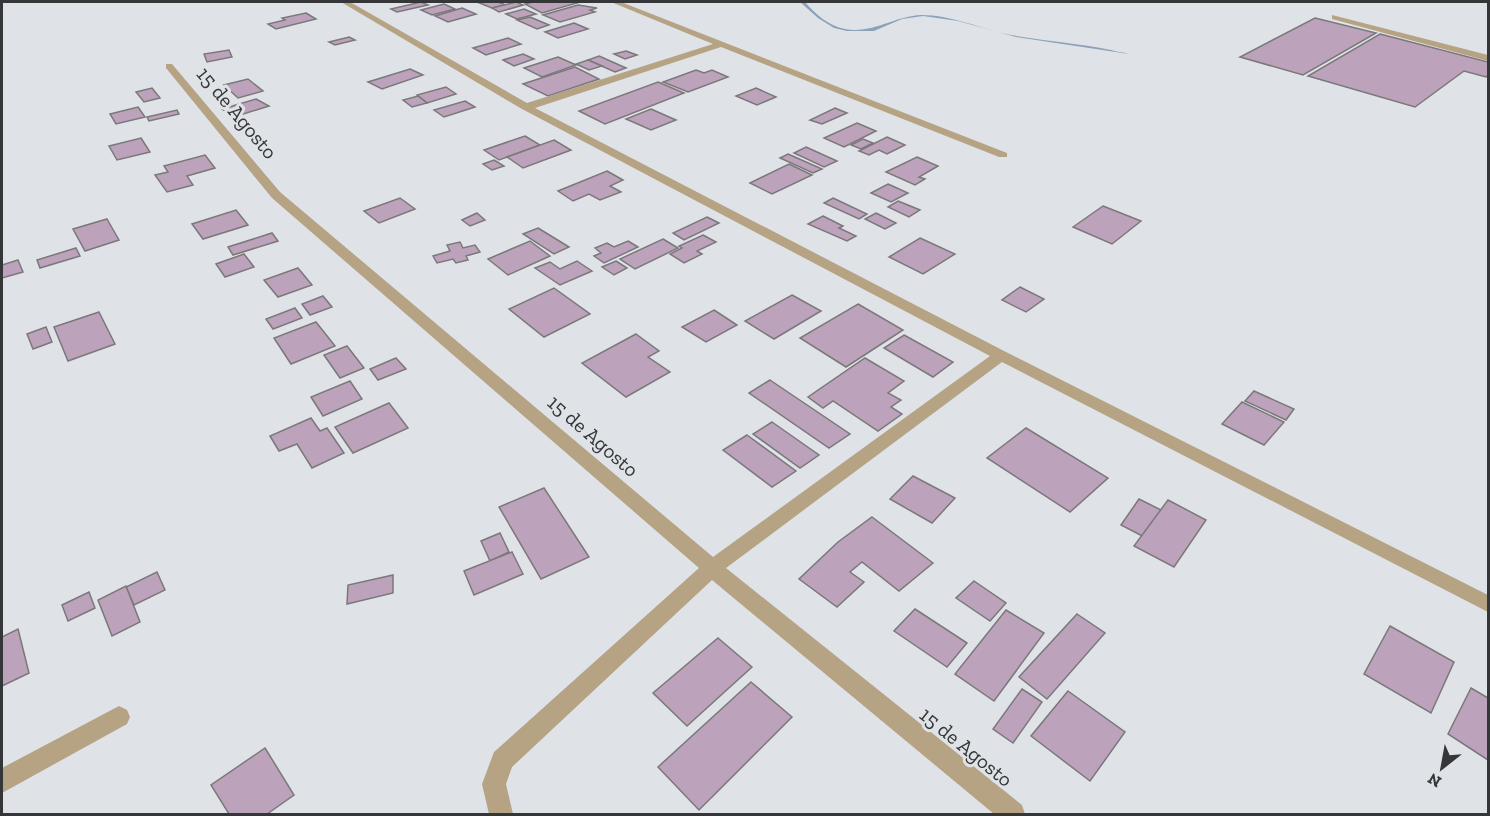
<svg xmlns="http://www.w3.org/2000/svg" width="1490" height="816" font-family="'Zilla Slab',serif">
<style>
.water{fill:#8ca2bb}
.building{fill:#bca2ba;stroke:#7b787b;stroke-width:1.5}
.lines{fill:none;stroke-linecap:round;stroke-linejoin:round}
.service{fill:#b5a384;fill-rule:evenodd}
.minor{fill:#b5a384;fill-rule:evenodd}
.labels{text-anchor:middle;stroke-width:6;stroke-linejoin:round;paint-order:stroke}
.street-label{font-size:21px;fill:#343637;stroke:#dfe3e7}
</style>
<rect width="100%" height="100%" fill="#dfe3e7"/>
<path class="water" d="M800 2H805C815 14 829 26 845 29 873 34 895 16 921 15 952 15 981 29 1011 35 1044 41 1078 43 1111 50 1117 52 1123 52 1129 54L1016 37 958 21 923 16 902 19 874 31H847L834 28 818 18Z"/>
<g class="building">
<polygon points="421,2 428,5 397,12 391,9"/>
<polygon points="477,2 498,2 506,5 492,8"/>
<polygon points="516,2 523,5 499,12 492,8"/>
<polygon points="533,2 574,2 577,3 542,13 525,4"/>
<polygon points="444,4 455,9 432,15 421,10"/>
<polygon points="578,5 597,8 590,10 595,12 560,22 543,15"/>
<polygon points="462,8 476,14 448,22 435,16"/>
<polygon points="524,9 536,14 517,19 506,14"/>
<polygon points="306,13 316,19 276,29 268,24 285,20 282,18"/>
<polygon points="530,17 549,25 537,29 517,20"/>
<polygon points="1315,18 1376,33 1303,75 1240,57"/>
<polygon points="574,23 588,29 558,38 545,32"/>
<polygon points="1380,34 1488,62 1488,75 1486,77 1464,71 1415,107 1308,76"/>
<polygon points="349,37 355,40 335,45 329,42"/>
<polygon points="508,38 521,44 486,55 473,48"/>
<polygon points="229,50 232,57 207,62 204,54"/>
<polygon points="626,51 637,55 625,59 614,54"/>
<polygon points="523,54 534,59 514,66 503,60"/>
<polygon points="599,56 626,68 615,72 588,60"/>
<polygon points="558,57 576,65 542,77 524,68"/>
<polygon points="588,60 602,66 589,70 576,64"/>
<polygon points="575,67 599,79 548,96 523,84"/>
<polygon points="410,69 423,75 382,89 368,82"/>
<polygon points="696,70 704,73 712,70 728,77 688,92 663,82"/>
<polygon points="248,79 263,91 238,98 224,85"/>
<polygon points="658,82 684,93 605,124 579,111"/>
<polygon points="446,87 456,94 427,103 417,95"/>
<polygon points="152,88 160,98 144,102 136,92"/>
<polygon points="756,88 776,97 757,105 736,96"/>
<polygon points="418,96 427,103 412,107 403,100"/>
<polygon points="256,99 269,106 234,117 222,109"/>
<polygon points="465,101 475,107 444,117 434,110"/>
<polygon points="138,107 145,117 116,124 110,114"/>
<polygon points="835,108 847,113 822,124 810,120"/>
<polygon points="651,109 676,120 651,130 626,119"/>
<polygon points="177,110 179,114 149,121 147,117"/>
<polygon points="857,123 876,131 844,147 824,138"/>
<polygon points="525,136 540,145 499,160 484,150"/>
<polygon points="887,137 905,145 887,154 879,150 869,155 859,151"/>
<polygon points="141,138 150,152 117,160 109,146"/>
<polygon points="863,139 873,143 861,149 851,145"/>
<polygon points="554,140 571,150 523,168 507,157"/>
<polygon points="806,147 837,161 824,167 794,153"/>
<polygon points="788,154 822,169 813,173 780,158"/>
<polygon points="205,155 215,168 187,176 193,185 167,192 155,175 168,172 164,166"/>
<polygon points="917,157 938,166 919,177 925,179 915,185 886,172"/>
<polygon points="494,160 504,166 492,170 483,164"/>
<polygon points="789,164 812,175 772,194 750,183"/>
<polygon points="607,171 623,180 610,186 621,192 600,200 589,194 573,201 558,191"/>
<polygon points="888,184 908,193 891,202 871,193"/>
<polygon points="400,198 415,209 379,223 364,211"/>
<polygon points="833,198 867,214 859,219 824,203"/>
<polygon points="898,201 920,210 909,217 888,207"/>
<polygon points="1103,206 1141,221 1112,244 1073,227"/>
<polygon points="236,210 248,225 203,239 192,224"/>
<polygon points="477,213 485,220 470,226 462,220"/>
<polygon points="876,213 896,223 885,229 865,219"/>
<polygon points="823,216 843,226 839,228 856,236 847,241 808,224"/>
<polygon points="707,217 719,223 684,240 673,233"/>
<polygon points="107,219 119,240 85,251 73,229"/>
<polygon points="538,228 569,247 554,254 523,234"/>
<polygon points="272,233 278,241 233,255 228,247"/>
<polygon points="703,235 716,242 697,251 702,254 684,263 670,254 682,248 679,246"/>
<polygon points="920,238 955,254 923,274 889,257"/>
<polygon points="663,239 678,248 635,269 620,259"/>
<polygon points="530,241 550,256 508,275 488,259"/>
<polygon points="628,241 638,247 604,263 594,256 601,253 595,248 607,243 614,247"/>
<polygon points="460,242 463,248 475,245 480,252 466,256 468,260 456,263 453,259 437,263 433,256 450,251 447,245"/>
<polygon points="76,248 80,256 40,268 37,260"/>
<polygon points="244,254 254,267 225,277 216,264"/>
<polygon points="18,260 23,272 2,278 2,265"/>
<polygon points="577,261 592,271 560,285 535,268 550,262 560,269"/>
<polygon points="616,261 627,268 614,275 602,267"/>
<polygon points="298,268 312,285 278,297 264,280"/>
<polygon points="1020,287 1044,299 1026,312 1002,300"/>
<polygon points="554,288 590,314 544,337 509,309"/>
<polygon points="792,295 821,311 774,339 745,321"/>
<polygon points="323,296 332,307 310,315 302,304"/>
<polygon points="858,304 903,330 846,367 800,338"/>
<polygon points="295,308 302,318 273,329 266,319"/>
<polygon points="714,310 737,325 706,342 682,327"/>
<polygon points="99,312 115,344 68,361 54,327"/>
<polygon points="316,322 335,346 291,364 274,338"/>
<polygon points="46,327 52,342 33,349 27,334"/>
<polygon points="636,334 659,351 648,357 670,372 626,397 582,363"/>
<polygon points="904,335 953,362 933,377 884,348"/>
<polygon points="347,346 364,368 340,378 324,355"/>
<polygon points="396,358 406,369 378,380 370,369"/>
<polygon points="865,358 904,381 888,393 901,400 891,407 902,414 878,431 833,401 823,408 808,397"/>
<polygon points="770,380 850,434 829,448 749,393"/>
<polygon points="350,381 362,399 323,416 311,397"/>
<polygon points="1254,391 1294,409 1286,420 1245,401"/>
<polygon points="1242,402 1284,422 1264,445 1222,424"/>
<polygon points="389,403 408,428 353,453 335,427"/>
<polygon points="311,418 320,431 327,428 344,453 312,468 297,444 279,451 270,436"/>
<polygon points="772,422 819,455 800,468 753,434"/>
<polygon points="1026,428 1108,478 1070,512 987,458"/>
<polygon points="747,435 796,471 772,487 723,450"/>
<polygon points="913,476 955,498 932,523 890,499"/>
<polygon points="544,488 589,557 541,579 499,507"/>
<polygon points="1139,499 1165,512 1148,539 1121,525"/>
<polygon points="1168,500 1206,520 1174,567 1134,546"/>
<polygon points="872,517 933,563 899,591 862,562 850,572 864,582 837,607 799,579 838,542"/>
<polygon points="500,533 509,552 490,561 481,541"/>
<polygon points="512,552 523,574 474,595 464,571"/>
<polygon points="157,572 165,590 134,605 126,587"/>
<polygon points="393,575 393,593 347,604 348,585"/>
<polygon points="974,581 1006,603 990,621 956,598"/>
<polygon points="126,586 140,622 112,636 98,600"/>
<polygon points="89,592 95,608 68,621 62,605"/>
<polygon points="915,609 967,643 947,667 894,631"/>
<polygon points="1006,610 1044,633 994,701 955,674"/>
<polygon points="1077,614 1105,633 1047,699 1019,677"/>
<polygon points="1390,626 1454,662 1431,713 1364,674"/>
<polygon points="18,629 29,673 2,686 2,637"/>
<polygon points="718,638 752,667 687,726 653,693"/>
<polygon points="751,682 792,717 699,810 658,767"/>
<polygon points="1471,688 1488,698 1488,760 1448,734"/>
<polygon points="1022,689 1042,702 1013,743 993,729"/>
<polygon points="1068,691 1125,732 1090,781 1031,736"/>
<polygon points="265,748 294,795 267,814 229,814 211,785"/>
</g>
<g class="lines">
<polygon class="service" points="1332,15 1488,55 1488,61 1332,19"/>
<g class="minor">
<polygon points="341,2 350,2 527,103 713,44 611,2 621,2 1007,153 1007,157 999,157 721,47 535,108 1006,352 1488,595 1488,612 1002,362 726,568 1022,805 1025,814 994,814 712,580 512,767 506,784 513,814 489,814 482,784 494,752 699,568 272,198 166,68 166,64 172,64 280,192 713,557 990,356 522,109"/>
<polygon points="119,706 127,710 130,717 127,724 2,793 2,768"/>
</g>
</g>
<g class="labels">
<g class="street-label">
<text transform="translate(237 113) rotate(50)" y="7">15 de Agosto</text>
<text transform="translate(593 436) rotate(41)" y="7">15 de Agosto</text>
<text transform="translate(966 747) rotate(39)" y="7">15 de Agosto</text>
</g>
</g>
<rect width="1490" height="816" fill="none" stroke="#343637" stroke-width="6"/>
<g transform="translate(1442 768) rotate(211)" stroke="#dfe3e7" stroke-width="4.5" paint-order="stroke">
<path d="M0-4.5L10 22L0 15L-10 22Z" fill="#343637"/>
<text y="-9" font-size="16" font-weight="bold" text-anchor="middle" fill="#343637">N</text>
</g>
</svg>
